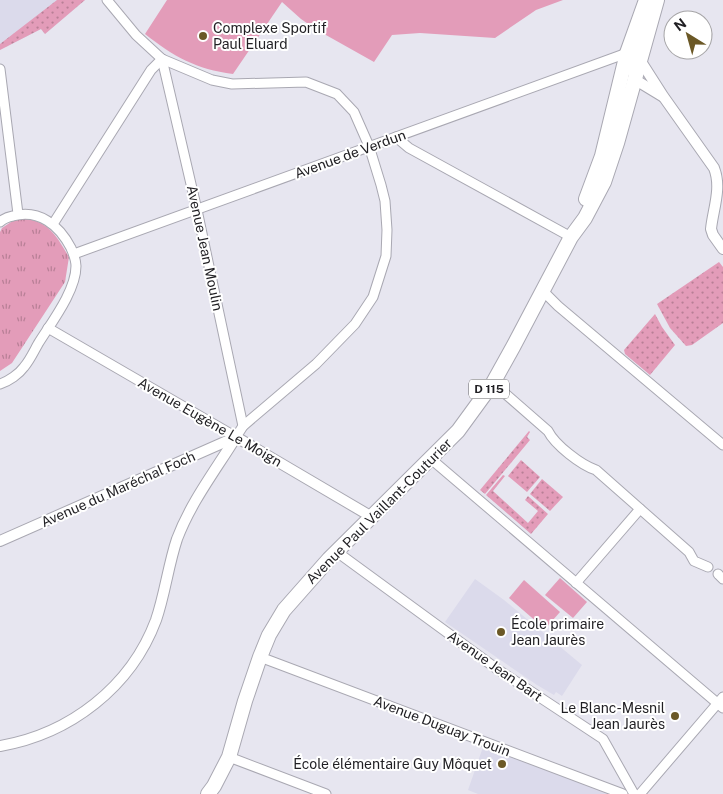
<svg xmlns="http://www.w3.org/2000/svg" width="723" height="794" font-family="'Public Sans',sans-serif">
<style>
.built{fill:#dbdaeb}
.grass{fill:url(#grass-dots)}
.park{fill:url(#park-tufts)}
.pitch{fill:#e39cb9}
.lines{fill:none;stroke-linecap:round;stroke-linejoin:round}
.minor-casing{stroke:#a9a8b2;stroke-width:11}
.tertiary-casing{stroke:#a9a8b2;stroke-width:12}
.primary-casing{stroke:#a9a8b2;stroke-width:16}
.minor{stroke:#fff;stroke-width:9}
.tertiary{stroke:#fff;stroke-width:10}
.primary{stroke:#fff;stroke-width:14}
.poi-dot{fill:#6b5826;stroke:#fff;stroke-width:2}
.labels{text-anchor:middle;stroke-width:4;stroke-linejoin:round;paint-order:stroke}
.shield{fill:#fff;stroke:#636265;stroke-width:1}
.shield-label{font-size:12px;font-weight:bold;fill:#201f23}
.poi-label{font-size:14px;fill:#201f23;stroke:#fff;text-anchor:start}
.street-label{font-size:14px;fill:#201f23;stroke:#fff}
</style>
<defs>
<pattern id="grass-dots" width="8" height="8" patternUnits="userSpaceOnUse" patternTransform="scale(1.25)"><rect width="8" height="8" fill="#e39cb9"/><path d="M2 2h.1M6 6h.1" fill="none" stroke="#b87f96" stroke-width="1.8" stroke-linecap="round"/></pattern>
<pattern id="park-tufts" width="24" height="20" patternUnits="userSpaceOnUse" patternTransform="scale(1.25)"><rect width="24" height="20" fill="#e39cb9"/><path d="M3 7l-1-3M5 7V3M7 7l1-3M15 17l-1-3M17 17v-4M19 17l1-3" fill="none" stroke="#b87f96"/></pattern>
</defs>
<rect width="100%" height="100%" fill="#e7e6f0"/>
<g class="built">
<polygon points="0,0 85,0 45,34 41,29 0,50"/>
<polygon points="475,579 504,600 582,665 562,696 556,692 554,695 537,685 445,622"/>
<polygon points="483,747 559,775 610,794 478,794 468,790"/>
</g>
<g class="grass">
<polygon points="57,0 85,0 45,34 41,29 0,50 0,44"/>
<polygon points="719,262 723,267 723,323 692,345 686,346 670,328 657,304"/>
<polygon points="655,314 662,327 675,345 650,375 625,354 624,350"/>
<polygon points="529,431 530,432 527,437 530,440 485,494 480,490"/>
<polygon points="521,460 540,477 527,492 508,476"/>
<polygon points="503,475 505,476 493,491 528,523 538,511 525,500 528,496 548,514 531,534 486,495"/>
<polygon points="542,479 563,497 550,511 530,494"/>
</g>
<path class="park" d="M17 218C47 219 55 233 69 257L65 282 12 363 0 371V232L2 228Z"/>
<g class="pitch">
<path d="M167 0H563L536 10 495 38 420 33 392 35 374 62 317 30 301 19 282 2 233 74C196 69 174 57 145 34Z"/>
<polygon points="560,578 587,602 573,618 545,595"/>
<polygon points="524,580 560,612 545,629 509,598"/>
</g>
<g class="lines">
<g class="minor-casing">
<g id="minor">
<polyline points="162,59 197,210 243,426"/>
<polyline points="0,69 18,214"/>
<polyline points="396,137 409,148 571,237"/>
<path d="M0 222C4 218 8 217 13 216 39 209 59 225 71 248 73 253 76 259 76 266 76 291 51 323 38 344 34 351 30 360 24 367 19 374 9 381 0 384"/>
<polyline points="53,224 151,70 162,59"/>
<polyline points="74,254 627,53 630,55"/>
<polyline points="543,291 558,306 723,445"/>
<polyline points="48,328 236,437 243,426 316,364 355,324 373,297 386,256 387,230 385,201 381,185 369,146 354,112 337,94 306,82 232,84 212,80 162,59 136,35 107,0"/>
<path d="M493 383 548 431C555 445 581 465 596 470L689 552 694 561 708 567"/>
<polyline points="431,459 723,708"/>
<polyline points="337,552 497,669 603,739 634,794"/>
<polyline points="718,574 723,579"/>
<polyline points="576,583 640,509"/>
<polyline points="260,657 623,794"/>
<polyline points="229,757 326,794"/>
<polyline points="640,794 723,697"/>
</g>
</g>
<g class="tertiary-casing">
<g id="tertiary">
<polyline points="640,35 634,57 634,79 662,96"/>
<path d="M640 60 663 96 714 168C722 188 713 209 711 229L713 235 723 249"/>
<polyline points="236,437 372,517"/>
<polyline points="0,541 236,437"/>
<path d="M0 746C70 734 131 687 156 620 165 594 168 566 177 539 191 502 215 471 236 437"/>
</g>
</g>
<g class="primary-casing">
<g id="primary">
<polyline points="586,199 602,156 627,53 646,0"/>
<polyline points="208,794 214,786 229,757 245,701 260,657 269,635 284,610 329,559 458,431 493,383 513,347 571,237 585,218 604,182 617,143 657,0"/>
</g>
</g>
<use href="#minor" class="minor"/>
<use href="#tertiary" class="tertiary"/>
<use href="#primary" class="primary"/>
</g>
<g class="poi-dot">
<circle cx="203" cy="36" r="5"/>
<circle cx="501" cy="632" r="5"/>
<circle cx="675" cy="716" r="5"/>
<circle cx="502" cy="764" r="5"/>
</g>
<g class="labels">
<rect class="shield" x="469" y="379.5" width="40" height="19" rx="4"/>
<g class="shield-label">
<text x="489" y="393">D 115</text>
</g>
<g class="poi-label">
<text x="213" y="33">Complexe Sportif<tspan x="213" dy="16">Paul Eluard</tspan></text>
<text x="511" y="629">École primaire<tspan x="511" dy="16">Jean Jaurès</tspan></text>
<text x="665" y="713" text-anchor="end">Le Blanc-Mesnil<tspan x="665" dy="16">Jean Jaurès</tspan></text>
<text x="492" y="769" text-anchor="end">École élémentaire Guy Môquet</text>
</g>
<g class="street-label">
<text transform="translate(350 154) rotate(-20)" y="5">Avenue de Verdun</text>
<text transform="translate(205 248) rotate(78)" y="5">Avenue Jean Moulin</text>
<text transform="translate(210 422) rotate(30)" y="5">Avenue Eugène Le Moign</text>
<text transform="translate(118 489) rotate(-24)" y="5">Avenue du Maréchal Foch</text>
<text transform="translate(379 511) rotate(-45)" y="5">Avenue Paul Vaillant-Couturier</text>
<text transform="translate(495 666) rotate(35)" y="5">Avenue Jean Bart</text>
<text transform="translate(442 726) rotate(21)" y="5">Avenue Duguay Trouin</text>
</g>
</g>
<g transform="translate(688 35) rotate(323)"><circle r="24" fill="#ffffff" stroke="#a6a5a7"/>
<path d="M0-4L9 19L0 12L-9 19Z" fill="#6b5826"/>
<text y="-8" font-size="14" font-weight="bold" text-anchor="middle" fill="#201f23">N</text>
</g>
</svg>
